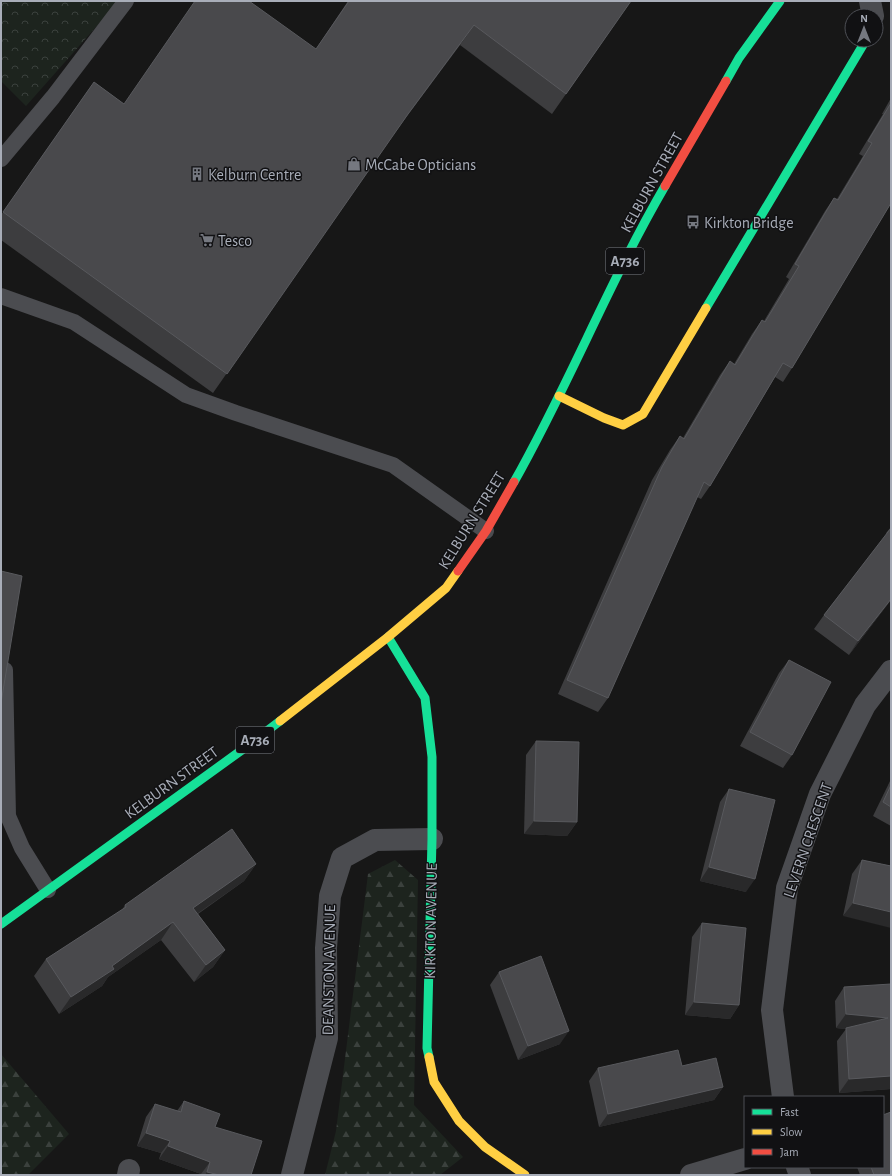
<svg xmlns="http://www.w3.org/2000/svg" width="892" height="1176" font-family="'Alegreya Sans',sans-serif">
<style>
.forest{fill:url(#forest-firs)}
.park{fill:url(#park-crowns)}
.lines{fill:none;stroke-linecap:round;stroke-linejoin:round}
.lane{stroke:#4b4c50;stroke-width:16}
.street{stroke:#4b4c50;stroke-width:22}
.fast{stroke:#16e098;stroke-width:9}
.slow{stroke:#ffcf43;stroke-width:9}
.jam{stroke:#f24e42;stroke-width:9}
.wall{fill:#3d3d3f}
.shaded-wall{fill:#29292a}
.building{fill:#49494c;stroke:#58595d}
.labels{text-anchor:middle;stroke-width:3;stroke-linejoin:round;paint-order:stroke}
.shield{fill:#111113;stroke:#7b7e86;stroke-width:1}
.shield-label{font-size:15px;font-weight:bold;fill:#a8adb8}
.poi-label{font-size:16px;fill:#a8adb8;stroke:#111113;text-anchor:start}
.street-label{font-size:16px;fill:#a8adb8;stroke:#111113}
</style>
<defs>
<pattern id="forest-firs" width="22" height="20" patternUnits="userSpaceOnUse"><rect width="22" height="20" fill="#1d241e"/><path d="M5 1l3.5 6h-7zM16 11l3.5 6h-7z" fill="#3b413d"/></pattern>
<pattern id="park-crowns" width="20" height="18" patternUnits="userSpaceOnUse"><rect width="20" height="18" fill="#1d241e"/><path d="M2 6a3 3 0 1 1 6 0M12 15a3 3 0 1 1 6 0" fill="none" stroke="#3b413d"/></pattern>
</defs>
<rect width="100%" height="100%" fill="#171717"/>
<g class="forest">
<polygon points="395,860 418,880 414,1105 463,1157 440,1175 325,1175 336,1131 368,874"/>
<polygon points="1,1054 69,1134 28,1175 1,1175"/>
</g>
<polygon class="park" points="1,1 119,1 26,106 1,81"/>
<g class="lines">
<g class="lane">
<polyline points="1,159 53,97 126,1"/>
<polyline points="1,296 74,322 186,395 236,413 393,465 486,531"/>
<polyline points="5,670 8,816 22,848 48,890"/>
</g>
<g class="street">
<polyline points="870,1 873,16"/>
<polyline points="783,1097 772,1010 787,888 820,794 865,705 891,671"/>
<polyline points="797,1167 800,1175"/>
<polyline points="128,1175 129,1170"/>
<polyline points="292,1175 327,1038 326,948 330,896 342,858 375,840 432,839"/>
<polyline points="691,1175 745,1159"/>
</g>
<g class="fast">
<polyline points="726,81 739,58 780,1"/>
<polyline points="706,308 866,40"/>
<path d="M514 482C569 385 609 282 665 186"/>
<polyline points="388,637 425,698 432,757 432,839 427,1048 429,1057"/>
<polyline points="1,924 246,747 280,721"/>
</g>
<g class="slow">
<polyline points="559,396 604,418 623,425 643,414 706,308"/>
<polyline points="280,721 388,637 446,588 458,571"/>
<polyline points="429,1057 434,1082 459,1121 485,1147 525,1175"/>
</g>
<g class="jam">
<polyline points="665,186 726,81"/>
<polyline points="458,571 486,531 514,482"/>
</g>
</g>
<g class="wall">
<polygon points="348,1 631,1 552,114 460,45 396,131 213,393 1,240 1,215 94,82 124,104 316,49"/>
<polygon points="891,98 891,203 792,368 783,382 775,377 710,486 701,499 697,497 608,698 598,712 558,694 652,480 670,450 680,436 683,438 720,375 730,361 734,364 752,334 762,320 764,321 789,279 786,277 825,211 834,198 837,199 863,156 859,154 883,114 882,114"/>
<polygon points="891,527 891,600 849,655 814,629 824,615 887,534 886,533"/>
<polygon points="789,660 792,755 783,768 740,746 779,673"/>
<polygon points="536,741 577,822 567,836 524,834 526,755"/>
<polygon points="891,779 891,826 873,816"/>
<polygon points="729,789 746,892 700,881 720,802"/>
<polygon points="862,860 891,866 843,916 852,874"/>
<polygon points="256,864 244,881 198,914 225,950 213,967 194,982 161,940 108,977 102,986 59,1014 34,976 46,959 122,910 125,905"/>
<polygon points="702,923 739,1005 730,1019 685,1015 692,937"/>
<polygon points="499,972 560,1044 518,1060 490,985"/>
<polygon points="844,987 891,1089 839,1093 837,1041 846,1029 836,1028 835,1001"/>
<polygon points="682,1066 723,1087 714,1100 599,1127 589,1081 598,1068"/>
<polygon points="184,1101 215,1127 251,1175 201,1175 201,1174 159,1159 161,1153 137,1146 146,1117 155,1104 177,1111"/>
<polygon points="857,1167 883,1167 891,1175 860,1175"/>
</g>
<g class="shaded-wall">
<polygon points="474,25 460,45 394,133 408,114"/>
<polygon points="891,599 891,600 849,655 858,641"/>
<polygon points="534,821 577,822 567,836 524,834"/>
<polygon points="256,864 244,881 181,925 193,908"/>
<polygon points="709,867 755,879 746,892 700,881"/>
<polygon points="853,903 891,912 891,928 843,916"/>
<polygon points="173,922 161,940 108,977 102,986 59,1014 71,997 112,966"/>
<polygon points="225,950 213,967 194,982 206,965"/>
<polygon points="694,1002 739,1005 730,1019 685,1015"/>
<polygon points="846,1014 888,1018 846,1028 846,1029 836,1028"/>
<polygon points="569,1031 560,1044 518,1060 528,1046"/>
<polygon points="891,1076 891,1089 839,1093 849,1079"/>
<polygon points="723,1087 714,1100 599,1127 608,1114"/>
<polygon points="146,1133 170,1141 161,1153 137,1146"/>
<polygon points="168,1146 210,1162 201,1174 159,1159"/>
<polygon points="207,1172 219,1175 205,1175"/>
</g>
<g class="building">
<polygon points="195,1 249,1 316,49 349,1 631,1 566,94 474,25 408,114 227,374 3,212 94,82 124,104"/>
<polygon points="891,103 891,203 792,368 783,363 710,486 704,482 608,698 567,680 662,467 680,436 684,439 730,361 735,365 762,320 765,322 799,266 795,264 834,198 838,200 872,143 868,141"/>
<polygon points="891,528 891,599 858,641 824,615"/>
<polygon points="1,571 22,576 1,703"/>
<polygon points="789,660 831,682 792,755 750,732"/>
<polygon points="536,741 579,742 577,822 534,821"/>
<polygon points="891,785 891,807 883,802"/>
<polygon points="729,789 775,800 755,879 709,867"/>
<polygon points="232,829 256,864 193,908 225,950 206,965 173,922 112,966 114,969 71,997 46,959 126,907 125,905"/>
<polygon points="862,860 891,866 891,912 853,903"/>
<polygon points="702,923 746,928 739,1005 694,1002"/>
<polygon points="541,956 569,1031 528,1046 499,972"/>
<polygon points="891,984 891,1076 849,1079 846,1028 888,1018 846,1014 844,987"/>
<polygon points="678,1050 682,1066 716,1058 723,1087 608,1114 598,1068"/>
<polygon points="184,1101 220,1114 215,1127 262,1141 251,1175 219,1175 207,1172 210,1162 168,1146 170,1141 146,1133 155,1104 181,1112"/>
<polygon points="891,1112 891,1175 874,1175 871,1167 883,1167 883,1115"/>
</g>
<defs>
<g id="shop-bare" transform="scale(1.08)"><path d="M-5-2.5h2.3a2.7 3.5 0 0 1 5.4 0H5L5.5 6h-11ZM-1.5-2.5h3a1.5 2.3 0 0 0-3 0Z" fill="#757880" stroke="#111113" stroke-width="2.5" paint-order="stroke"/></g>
<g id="building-bare" transform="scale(1.08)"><path d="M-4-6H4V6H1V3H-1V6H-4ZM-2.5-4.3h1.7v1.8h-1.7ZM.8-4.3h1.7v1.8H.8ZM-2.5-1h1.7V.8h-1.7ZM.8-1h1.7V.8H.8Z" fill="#757880" stroke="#111113" stroke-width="2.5" paint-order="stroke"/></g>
<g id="bus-bare" transform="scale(1.08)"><path d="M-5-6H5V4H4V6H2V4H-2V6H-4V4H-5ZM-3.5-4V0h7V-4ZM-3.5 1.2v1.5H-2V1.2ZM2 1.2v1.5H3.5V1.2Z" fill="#757880" stroke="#111113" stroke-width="2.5" paint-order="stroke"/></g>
<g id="supermarket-bare" transform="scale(1.08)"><path d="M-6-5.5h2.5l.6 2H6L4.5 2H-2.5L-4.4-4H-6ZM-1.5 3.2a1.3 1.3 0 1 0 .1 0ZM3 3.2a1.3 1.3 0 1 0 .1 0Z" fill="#757880" stroke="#111113" stroke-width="2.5" paint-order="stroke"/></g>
</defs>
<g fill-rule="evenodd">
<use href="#shop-bare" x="354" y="164"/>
<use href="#building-bare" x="197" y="174"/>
<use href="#bus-bare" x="693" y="222"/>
<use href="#supermarket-bare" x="207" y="240"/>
</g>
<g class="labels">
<g class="shield">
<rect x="606" y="248" width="38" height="26" rx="3"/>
<rect x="236" y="727" width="38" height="26" rx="3"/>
</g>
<g class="shield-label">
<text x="625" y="266">A736</text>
<text x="255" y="745">A736</text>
</g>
<g class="poi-label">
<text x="365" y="170">McCabe Opticians</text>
<text x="208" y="180">Kelburn Centre</text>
<text x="704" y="228">Kirkton Bridge</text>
<text x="218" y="246">Tesco</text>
</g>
<g class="street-label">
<text transform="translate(651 182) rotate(-61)" y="6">KELBURN STREET</text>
<text transform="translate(471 520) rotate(-58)" y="6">KELBURN STREET</text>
<text transform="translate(171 782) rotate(-36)" y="6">KELBURN STREET</text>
<text transform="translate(807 840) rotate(-71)" y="6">LEVERN CRESCENT</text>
<text transform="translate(430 921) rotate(-89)" y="6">KIRKTON AVENUE</text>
<text transform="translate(328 970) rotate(-89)" y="6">DEANSTON AVENUE</text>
</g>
</g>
<rect width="892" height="1176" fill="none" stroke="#a8adb8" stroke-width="4"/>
<rect x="744" y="1096" width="140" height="72" fill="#111113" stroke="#4d4f55"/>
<rect x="752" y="1109" width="20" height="6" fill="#16e098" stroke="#4d4f55"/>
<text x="780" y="1116" font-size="12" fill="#a8adb8">Fast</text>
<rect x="752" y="1129" width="20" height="6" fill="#ffcf43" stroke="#4d4f55"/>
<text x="780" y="1136" font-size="12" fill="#a8adb8">Slow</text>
<rect x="752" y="1149" width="20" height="6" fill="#f24e42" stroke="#4d4f55"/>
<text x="780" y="1156" font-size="12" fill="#a8adb8">Jam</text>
<g transform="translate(864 28)"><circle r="19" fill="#111113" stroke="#4d4f55"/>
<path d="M0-3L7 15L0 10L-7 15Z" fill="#757880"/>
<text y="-6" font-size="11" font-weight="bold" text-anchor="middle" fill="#a8adb8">N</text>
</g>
</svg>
